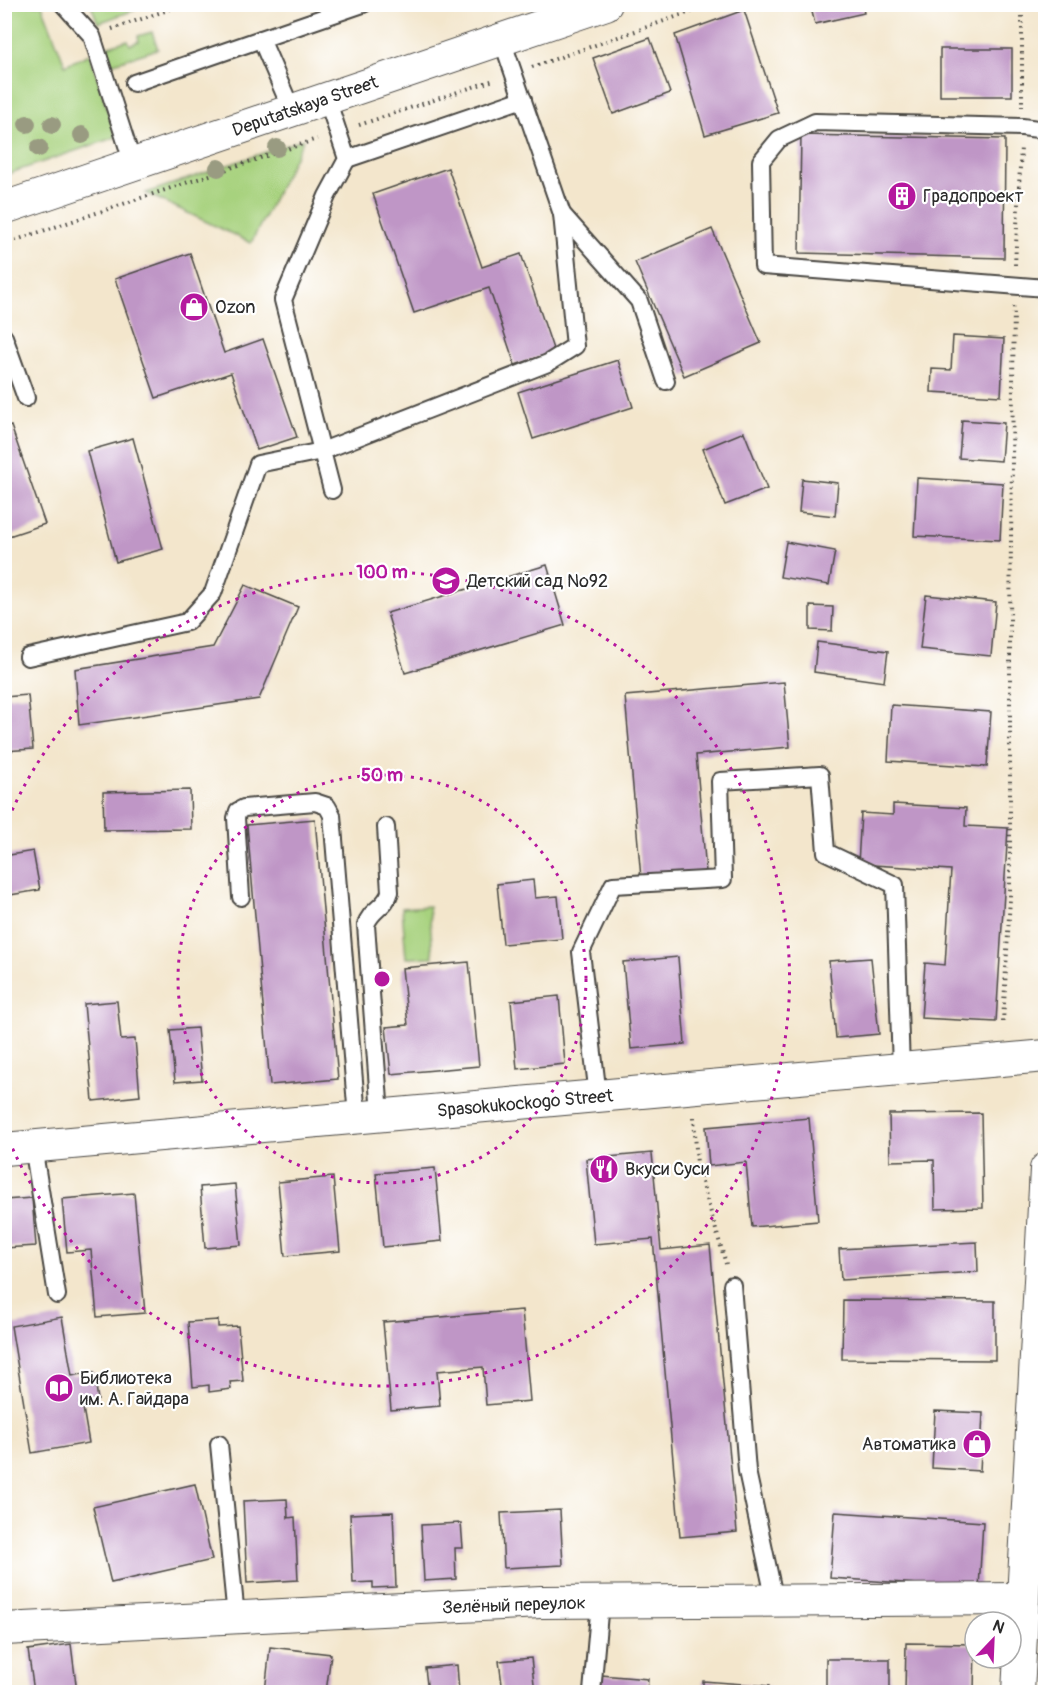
<svg xmlns="http://www.w3.org/2000/svg" width="1050" height="1697" font-family="Pangolin,sans-serif">
<style>
.green{fill:#a7d27e;stroke:#697e54;stroke-width:1.5}
.building{fill:#bf96c6}
.lines{fill:none;stroke-linecap:round;stroke-linejoin:round}
.lane-casing{stroke:#494743;stroke-width:20}
.street-casing{stroke:#494743;stroke-width:34}
.path{stroke:#494743;stroke-width:4;stroke-dasharray:1.5 4.5;stroke-linecap:butt}
.lane{stroke:#fff;stroke-width:16}
.street{stroke:#fff;stroke-width:32}
.tree{fill:#999b81}
.ring{fill:none;stroke:#b5179e;stroke-width:3;stroke-dasharray:3 6}
.labels{text-anchor:middle;stroke-width:4.5;stroke-linejoin:round;paint-order:stroke}
.street-label{font-size:18px;fill:#2b2b2b;stroke:#fff}
.poi-label{font-size:18px;fill:#2b2b2b;stroke:#fff;text-anchor:start}
.centre{fill:#b5179e;stroke:#fff;stroke-width:3}
.ring-label{font-size:18px;text-anchor:middle;font-weight:bold;fill:#b5179e;stroke:#fff;stroke-width:4.5;stroke-linejoin:round;paint-order:stroke}
</style>
<rect width="100%" height="100%" fill="#fff"/>
<filter id="ink" filterUnits="userSpaceOnUse"><feTurbulence type="fractalNoise" baseFrequency=".0167" numOctaves="2"/><feDisplacementMap in="SourceGraphic" scale="12" xChannelSelector="R" yChannelSelector="G"/><feConvolveMatrix kernelMatrix="1 2 1 2 8 2 1 2 1" color-interpolation-filters="sRGB"/></filter>
<filter id="wash" filterUnits="userSpaceOnUse"><feTurbulence type="fractalNoise" baseFrequency=".008" numOctaves="4" result="noise"/><feDisplacementMap in="SourceGraphic" scale="24" xChannelSelector="R" yChannelSelector="G"/><feGaussianBlur stdDeviation="1.35" result="paint"/><feColorMatrix in="noise" values="0 0 0 0 0 0 0 0 0 0 0 0 0 0 0 0 0 1.4 0 .05"/><feComposite in="paint" operator="in"/></filter>
<g filter="url(#wash)">
<rect width="100%" height="100%" fill="#f3e6cc"/>
<g class="green">
<polygon points="4,5 42,5 65,65 90,54 116,137 5,175"/>
<polygon points="91,5 91,4 137,5 134,6 135,10 98,23"/>
<polygon points="152,32 158,49 111,64 106,47 128,40 130,45 139,41 138,36"/>
<polygon points="304,139 251,243 146,193"/>
<polygon points="429,906 433,957 406,958 402,908"/>
</g>
<g id="blocks">
<g class="building">
<polygon points="810,4 862,4 864,13 815,24"/>
<polygon points="744,10 778,113 705,135 675,35"/>
<polygon points="650,38 670,93 613,114 593,58"/>
<rect x="940" y="49" width="72" height="47"/>
<polygon points="801,135 1005,139 1004,258 799,253"/>
<polygon points="448,168 482,267 521,254 554,352 515,365 489,288 414,313 373,194"/>
<polygon points="712,229 761,343 684,376 635,262"/>
<polygon points="190,253 224,353 263,339 297,437 257,450 231,373 156,398 115,279"/>
<polygon points="953,336 1004,339 1001,396 931,392 932,369 951,370"/>
<polygon points="618,360 633,407 533,439 518,392"/>
<polygon points="962,420 1004,423 1001,461 959,458"/>
<polygon points="11,426 45,524 6,537 4,428"/>
<polygon points="744,432 767,489 725,505 703,449"/>
<polygon points="133,438 163,549 116,562 87,451"/>
<polygon points="917,478 1003,483 1000,540 914,536"/>
<polygon points="802,479 838,483 835,516 799,512"/>
<polygon points="786,542 835,551 829,585 780,577"/>
<polygon points="547,565 565,625 405,673 387,613"/>
<polygon points="245,585 298,607 259,699 79,725 75,669 213,647"/>
<polygon points="926,595 996,602 991,656 920,649"/>
<polygon points="810,606 833,607 832,631 810,630"/>
<polygon points="817,642 888,651 884,682 814,672"/>
<polygon points="784,682 790,747 696,755 706,872 641,878 625,696"/>
<polygon points="28,695 33,749 4,751 4,697"/>
<polygon points="891,705 991,712 987,767 888,761"/>
<polygon points="190,790 191,829 104,830 103,792"/>
<polygon points="893,804 966,808 965,826 1008,828 996,1022 921,1018 925,963 945,965 951,870 858,864 861,813 893,815"/>
<polygon points="315,819 338,1079 270,1085 247,825"/>
<polygon points="33,851 40,890 4,896 4,856"/>
<polygon points="533,880 535,898 558,896 562,939 503,944 497,884"/>
<polygon points="678,957 685,1044 631,1049 623,962"/>
<polygon points="871,958 879,1034 836,1038 829,961"/>
<polygon points="469,962 479,1066 391,1074 386,1027 408,1025 402,968"/>
<polygon points="559,996 565,1064 517,1069 511,1001"/>
<polygon points="117,1001 121,1040 135,1039 140,1096 93,1101 84,1004"/>
<polygon points="197,1028 202,1080 175,1082 170,1030"/>
<polygon points="981,1113 983,1208 935,1209 934,1160 890,1161 889,1114"/>
<polygon points="809,1118 818,1221 752,1227 746,1162 709,1166 706,1127"/>
<polygon points="652,1153 661,1250 710,1245 737,1532 680,1537 653,1239 594,1244 586,1159"/>
<polygon points="435,1168 442,1241 383,1247 376,1173"/>
<polygon points="333,1177 340,1251 285,1256 278,1182"/>
<polygon points="235,1184 241,1245 205,1248 200,1187"/>
<polygon points="134,1193 145,1313 97,1317 91,1250 67,1252 62,1199"/>
<polygon points="32,1198 36,1246 4,1248 4,1200"/>
<polygon points="977,1242 978,1272 841,1280 839,1249"/>
<polygon points="843,1300 995,1301 995,1360 842,1359"/>
<polygon points="522,1310 530,1401 486,1405 483,1367 437,1371 440,1406 391,1410 383,1322"/>
<polygon points="62,1317 72,1376 94,1372 98,1400 82,1402 89,1443 32,1453 11,1326"/>
<polygon points="218,1320 218,1327 238,1326 243,1381 230,1382 231,1389 209,1392 209,1385 193,1387 188,1322"/>
<polygon points="935,1411 983,1413 980,1471 932,1468"/>
<polygon points="195,1484 212,1560 111,1583 93,1507"/>
<polygon points="287,1499 288,1518 295,1517 298,1580 247,1583 243,1501"/>
<polygon points="560,1510 563,1565 504,1568 501,1513"/>
<polygon points="393,1512 396,1587 373,1588 373,1582 353,1583 350,1514"/>
<polygon points="835,1512 983,1522 979,1588 830,1578"/>
<polygon points="461,1523 463,1548 455,1548 456,1579 424,1581 421,1525"/>
<polygon points="906,1643 975,1644 974,1692 905,1692"/>
<polygon points="71,1644 77,1692 34,1692 28,1650"/>
<polygon points="270,1647 331,1654 326,1692 265,1692"/>
<polygon points="531,1658 535,1692 503,1692 499,1661"/>
<rect x="826" y="1659" width="64" height="33"/>
<polygon points="457,1665 459,1692 428,1692 425,1668"/>
<polygon points="601,1675 648,1679 647,1692 600,1692"/>
<polygon points="703,1681 769,1686 769,1692 703,1692"/>
</g>
</g>
</g>
<g filter="url(#ink)">
<use href="#blocks" fill-opacity="0" stroke="#494743" stroke-width="1.5"/>
<g class="lines">
<g class="lane-casing">
<g id="lane">
<polyline points="63,4 92,36 133,164"/>
<polyline points="502,40 562,214 639,301 666,381"/>
<polyline points="134,83 261,39"/>
<polyline points="327,99 347,159 327,196 283,300 332,490"/>
<polyline points="292,111 261,39 363,4"/>
<polyline points="1046,130 1022,127 815,122 779,139 761,161 763,266 1046,288"/>
<polyline points="347,159 523,99"/>
<polyline points="4,337 26,398"/>
<polyline points="28,657 187,622 213,593 258,464 322,451 548,363 575,346 562,214"/>
<polyline points="241,897 236,818 238,811 244,808 315,802 327,806 332,815 357,1117"/>
<polyline points="598,1096 581,952 613,885 723,879 720,781 820,775 826,852 895,885 901,1069"/>
<path d="M380 1115 366 925C370 910 386 907 390 892L386 827"/>
<polyline points="33,1146 57,1295"/>
<polyline points="732,1285 747,1471 775,1601"/>
<polyline points="219,1444 236,1617"/>
<polyline points="592,1692 600,1602"/>
</g>
</g>
<g class="street-casing">
<g id="street">
<polyline points="4,208 606,4"/>
<polyline points="4,1149 1046,1056"/>
<polyline points="4,1629 541,1602 1023,1599"/>
<polyline points="1018,1692 1046,1169"/>
</g>
</g>
<g class="path">
<polyline points="1022,4 1022,107"/>
<polyline points="112,29 185,4"/>
<polyline points="532,67 713,4"/>
<polyline points="359,125 494,80"/>
<polyline points="4,244 317,139"/>
<polyline points="1015,265 1021,147"/>
<polyline points="1003,1022 1010,898 1010,619 1014,306"/>
<polyline points="694,1117 697,1165 726,1264"/>
</g>
<use href="#lane" class="lane"/>
<use href="#street" class="street"/>
</g>
<g class="tree">
<circle cx="27" cy="124" r="9"/>
<circle cx="52" cy="125" r="9"/>
<circle cx="82" cy="135" r="9"/>
<circle cx="39" cy="148" r="9"/>
<circle cx="277" cy="148" r="9"/>
<circle cx="218" cy="168" r="9"/>
</g>
</g>
<g class="ring">
<circle cx="382" cy="979" r="204"/>
<path d="M5 827A407 407 0 1 1 5 1131"/>
</g>
<defs>
<g id="building-disc" transform="scale(1.5)"><circle r="9.5" fill="#b5179e" stroke="#fff"/><path d="M-4-6H4V6H1V3H-1V6H-4ZM-2.5-4.3h1.7v1.8h-1.7ZM.8-4.3h1.7v1.8H.8ZM-2.5-1h1.7V.8h-1.7ZM.8-1h1.7V.8H.8Z" fill="#fff"/></g>
<g id="shop-disc" transform="scale(1.5)"><circle r="9.5" fill="#b5179e" stroke="#fff"/><path d="M-5-2.5h2.3a2.7 3.5 0 0 1 5.4 0H5L5.5 6h-11ZM-1.5-2.5h3a1.5 2.3 0 0 0-3 0Z" fill="#fff"/></g>
<g id="school-disc" transform="scale(1.5)"><circle r="9.5" fill="#b5179e" stroke="#fff"/><path d="M0-5L7-2L0 1L-7-2ZM-4 1L0 2.5L4 1V4Q0 6-4 4Z" fill="#fff"/></g>
<g id="restaurant-disc" transform="scale(1.5)"><circle r="9.5" fill="#b5179e" stroke="#fff"/><path d="M-5-6h1v4h1v-4h1v4h1v-4h1v5L-1.5 .5V6h-2V.5L-5-1ZM5-6V6H3V1.5H1.5Q1.5-4 5-6Z" fill="#fff"/></g>
<g id="library-disc" transform="scale(1.5)"><circle r="9.5" fill="#b5179e" stroke="#fff"/><path d="M-6-4Q-3-5.5-.7-3.5V5Q-3 3-6 4ZM6-4Q3-5.5 .7-3.5V5Q3 3 6 4Z" fill="#fff"/></g>
</defs>
<g fill-rule="evenodd">
<use href="#building-disc" x="902" y="196"/>
<use href="#shop-disc" x="194" y="307"/>
<use href="#school-disc" x="446" y="581"/>
<use href="#restaurant-disc" x="604" y="1169"/>
<use href="#library-disc" x="59" y="1388"/>
<use href="#shop-disc" x="977" y="1444"/>
</g>
<g class="labels">
<g class="street-label">
<text transform="translate(305 106) rotate(-19)" y="6">Deputatskaya Street</text>
<text transform="translate(525 1103) rotate(-5)" y="6">Spasokukoсkogo Street</text>
<text transform="translate(514 1605) rotate(-2)" y="6">Зелёный переулок</text>
</g>
<g class="poi-label">
<text x="923" y="202">Градопроект</text>
<text x="215" y="313">Ozon</text>
<text x="467" y="587">Детский сад №92</text>
<text x="625" y="1175">Вкуси Суси</text>
<text x="80" y="1384">Библиотека<tspan x="80" dy="21">им. А. Гайдара</tspan></text>
<text x="956" y="1450" text-anchor="end">Автоматика</text>
</g>
</g>
<circle cx="382" cy="979" r="9" class="centre"/>
<g class="ring-label">
<text x="382" y="578">100 m</text>
<text x="382" y="781">50 m</text>
</g>
<rect width="1050" height="1697" fill="none" stroke="#fff" stroke-width="24"/>
<g transform="translate(993 1640) rotate(23)"><circle r="28" fill="#ffffff" stroke="#aaaaaa" stroke-width="1.5"/>
<path d="M0-4.5L10 22L0 15L-10 22Z" fill="#b5179e"/>
<text y="-9" font-size="16" font-weight="bold" text-anchor="middle" fill="#2b2b2b">N</text>
</g>
</svg>
